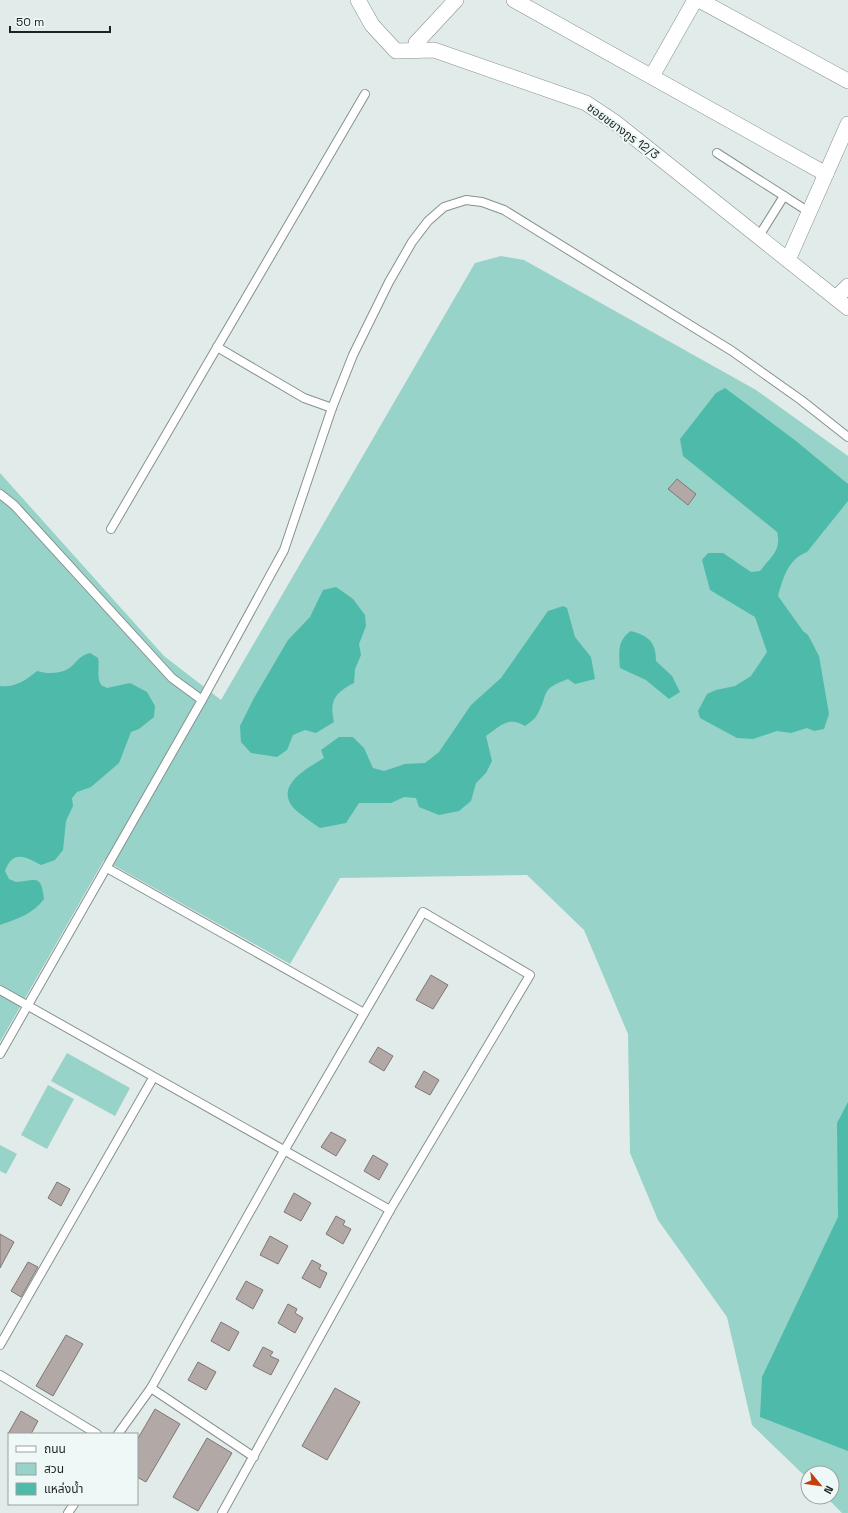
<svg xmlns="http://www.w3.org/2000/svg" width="848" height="1513" font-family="'Space Grotesk','Noto Sans Thai',sans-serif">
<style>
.green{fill:#97d3c8}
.water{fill:#4ebaaa}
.building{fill:#b2a9a6;stroke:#807774}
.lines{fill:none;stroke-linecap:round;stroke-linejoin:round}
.service-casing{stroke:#87918f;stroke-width:10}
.minor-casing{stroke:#87918f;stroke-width:16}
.service{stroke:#fff;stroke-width:8}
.minor{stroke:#fff;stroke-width:15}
.labels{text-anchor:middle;stroke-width:4;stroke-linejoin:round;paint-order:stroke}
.street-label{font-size:12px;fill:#1d2120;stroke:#eef8f6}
</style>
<rect width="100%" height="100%" fill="#e1ebe9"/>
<g class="green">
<polygon points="501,256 524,260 756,390 848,456 848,1513 842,1513 826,1497 832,1497 832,1473 808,1473 808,1479 752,1425 727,1317 658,1220 630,1153 628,1034 584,930 527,875 340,878 290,964 104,860 0,1042 0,473 164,656 221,700 475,263"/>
<polygon points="67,1053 130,1088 115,1116 51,1081"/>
<polygon points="48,1085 74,1099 47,1149 21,1135"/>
<polygon points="0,1145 17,1154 6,1174 0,1171"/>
</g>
<g class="water">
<path d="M725 388 796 441 848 484V501L807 552C788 559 783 578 778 596L803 631 808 635 819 656 829 714 824 729 814 731 807 728 791 733 777 731 753 739 737 738 700 718 698 711 707 694 716 690 735 686 751 676 767 652 755 617 710 590 702 560 708 553H723L751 572 760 571C771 557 782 550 777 532L683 456 680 439 716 393Z"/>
<path d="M336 587 353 599 365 615 366 626 359 644 361 655 355 669 354 683C335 693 329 700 334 722L316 733 305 730 293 735 287 750 277 757 251 753 241 742 240 726 254 698 288 640 310 617 323 590Z"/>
<path d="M563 606 567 608 575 637 591 657 595 679 575 684 568 679C538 690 550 693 537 715 535 719 529 723 525 726 508 716 500 726 486 736L492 761 486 773 476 783 471 801 459 811 439 815 419 807 416 798 404 797 391 803H359L346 823 320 828C313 823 293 810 290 803 279 782 310 767 324 758L321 750 339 737H353L364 748 373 768 384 771 405 764 425 763 439 752 471 705 501 678 548 611Z"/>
<path d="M631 631C649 636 656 642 656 661L672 676 680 692 669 699 646 680 620 668C619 653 617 640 631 631Z"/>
<path d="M90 653 98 658C100 668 96 676 101 685L107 688 130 683 147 692 155 706 154 717 139 729 131 732 119 763 91 787 77 792 72 798 73 806 66 821 63 850 55 860 41 865C26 857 13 849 5 871L9 879 16 882C36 881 41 873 44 899 33 914 17 919 0 925V686C15 688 26 680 37 671 46 674 60 674 68 669 77 663 78 656 90 653Z"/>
<polygon points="848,1102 848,1451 760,1417 762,1377 838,1217 837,1123"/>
</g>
<g class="building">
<polygon points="677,479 696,494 688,505 668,489"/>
<polygon points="431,975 448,985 433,1009 416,1000"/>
<polygon points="378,1047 393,1056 384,1071 369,1062"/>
<polygon points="424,1071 439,1080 430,1095 415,1087"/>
<polygon points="331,1132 346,1140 336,1156 321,1147"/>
<polygon points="373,1155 388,1164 379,1180 364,1171"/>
<polygon points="57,1182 70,1189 61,1206 48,1198"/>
<polygon points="294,1193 311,1203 301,1221 284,1212"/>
<polygon points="336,1216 345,1221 343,1225 351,1229 343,1244 326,1234"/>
<polygon points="0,1234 14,1242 0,1268"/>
<polygon points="270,1236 288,1246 278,1264 260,1255"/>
<polygon points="312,1260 321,1265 319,1269 327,1273 320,1288 302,1278"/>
<polygon points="28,1262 38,1267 21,1297 11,1291"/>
<polygon points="246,1281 263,1290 253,1309 236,1299"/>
<polygon points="288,1304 297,1309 295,1313 303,1318 295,1333 278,1323"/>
<polygon points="221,1322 239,1332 229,1351 211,1341"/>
<polygon points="66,1335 83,1344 53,1396 36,1386"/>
<polygon points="263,1347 273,1352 270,1356 279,1360 271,1375 253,1366"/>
<polygon points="198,1362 216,1372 206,1390 188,1380"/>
<polygon points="335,1388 360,1402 327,1460 302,1446"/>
<polygon points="155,1409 180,1424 146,1482 137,1477 137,1440"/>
<polygon points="21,1411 38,1421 31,1434 8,1434"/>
<polygon points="207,1438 232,1453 198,1511 173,1497"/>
</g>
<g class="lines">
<g class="service-casing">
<g id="service">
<polyline points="717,153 809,212"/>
<polyline points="759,236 784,196"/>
<polyline points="217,347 304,398 332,408"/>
<polyline points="0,494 14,505 172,678 202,700"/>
<polyline points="111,529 365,94"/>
<polyline points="107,868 364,1013"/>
<polyline points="0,990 390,1210"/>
<polyline points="0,1054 202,700 284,550 332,408 353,355 389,282 412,242 428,221 444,207 466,200 482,202 504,210 732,351 801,400 848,437"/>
<polyline points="0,1345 153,1078"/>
<polyline points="0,1375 97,1434"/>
<polyline points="151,1388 254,1457"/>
<polyline points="118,1434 151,1388 284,1151 423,912 530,975 390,1210 222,1513"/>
<polyline points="68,1513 74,1504"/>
</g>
</g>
<g class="minor-casing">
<g id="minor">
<polyline points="358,0 372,25 396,51 434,50 586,103 616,123 848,308"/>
<polyline points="514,0 826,174"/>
<polyline points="699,0 848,81"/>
<polyline points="416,50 416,43 456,0"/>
<polyline points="652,76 695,0"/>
<polyline points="788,260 848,124"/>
<polyline points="836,298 848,286"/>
</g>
</g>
<use href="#service" class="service"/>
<use href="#minor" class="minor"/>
</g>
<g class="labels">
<g class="street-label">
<text transform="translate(623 131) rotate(36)" y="4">ซอยชยางกูร 12/3</text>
</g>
</g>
<rect x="8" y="1433" width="130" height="72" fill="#eef8f6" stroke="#9aa2a0"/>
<rect x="16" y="1446" width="20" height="6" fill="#ffffff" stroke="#9aa2a0"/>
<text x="44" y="1453" font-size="12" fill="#1d2120">ถนน</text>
<rect x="16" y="1463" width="20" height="12" fill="#97d3c8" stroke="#9aa2a0"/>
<text x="44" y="1473" font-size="12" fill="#1d2120">สวน</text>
<rect x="16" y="1483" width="20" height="12" fill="#4ebaaa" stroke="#9aa2a0"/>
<text x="44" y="1493" font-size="12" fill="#1d2120">แหล่งน้ำ</text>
<g transform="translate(820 1485) rotate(119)"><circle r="19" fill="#eef8f6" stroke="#9aa2a0"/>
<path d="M0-3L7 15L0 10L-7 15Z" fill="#c63e0e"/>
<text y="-6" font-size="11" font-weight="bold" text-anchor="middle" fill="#1d2120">N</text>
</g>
<path d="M10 26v6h100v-6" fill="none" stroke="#1d2120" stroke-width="2"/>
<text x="16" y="26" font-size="12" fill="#1d2120" stroke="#eef8f6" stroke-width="3" paint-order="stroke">50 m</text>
</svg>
